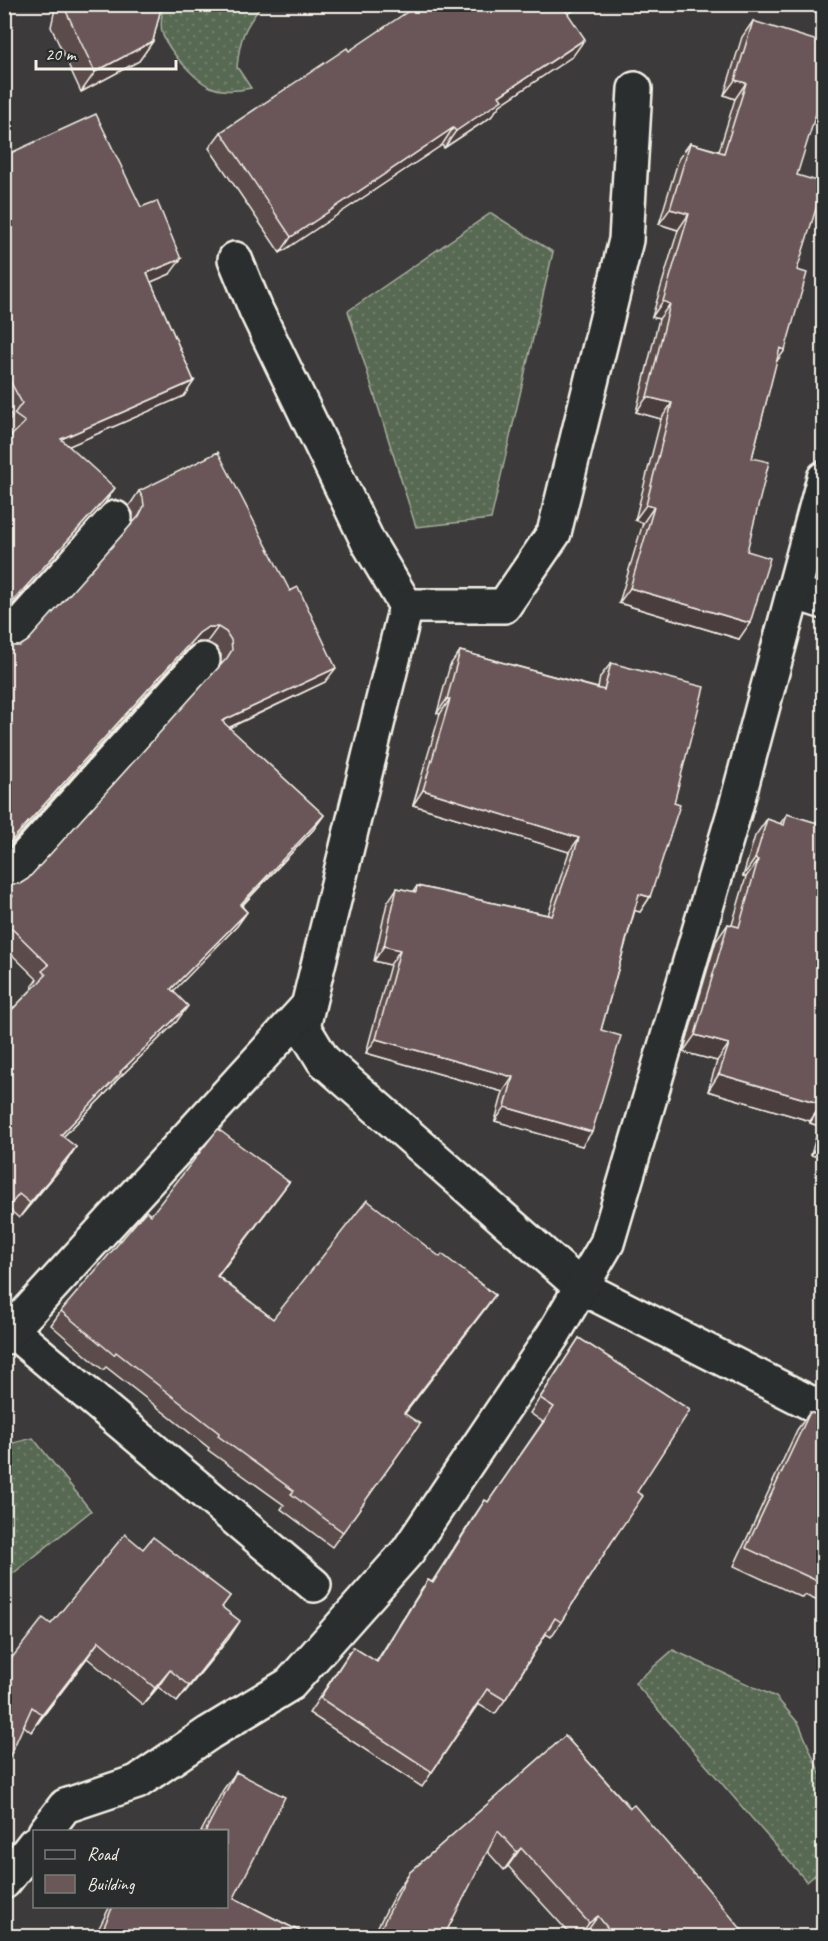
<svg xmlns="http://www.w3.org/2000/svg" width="828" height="1941" font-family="Caveat,sans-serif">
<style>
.grass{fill:url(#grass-dots);stroke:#a6ad9d;stroke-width:1.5}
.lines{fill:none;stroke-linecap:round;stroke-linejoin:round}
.street-casing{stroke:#f4f1e8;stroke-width:38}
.street{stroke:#2a2d2e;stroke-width:33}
.wall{fill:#5b4b4c;stroke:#f4f1e8;stroke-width:1.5}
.shaded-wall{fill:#4a3d3e;stroke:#f4f1e8;stroke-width:1.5}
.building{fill:#6a5758;stroke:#f4f1e8;stroke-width:1.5}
</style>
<defs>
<pattern id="grass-dots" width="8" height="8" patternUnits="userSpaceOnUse" patternTransform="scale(1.5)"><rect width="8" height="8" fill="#586952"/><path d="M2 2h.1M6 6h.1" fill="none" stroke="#717f6b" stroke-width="1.8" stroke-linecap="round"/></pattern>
</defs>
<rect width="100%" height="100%" fill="#3d3a3b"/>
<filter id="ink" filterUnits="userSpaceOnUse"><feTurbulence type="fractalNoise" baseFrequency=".0167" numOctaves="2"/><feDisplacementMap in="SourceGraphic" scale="12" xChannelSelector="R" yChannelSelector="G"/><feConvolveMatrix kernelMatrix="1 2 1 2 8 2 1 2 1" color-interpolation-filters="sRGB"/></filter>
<g filter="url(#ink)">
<g class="grass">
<path d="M163 5H262C244 28 240 37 237 67L251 88C214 96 203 86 179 60 173 52 164 42 162 32 160 24 162 13 163 5Z"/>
<polygon points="491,213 553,252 491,519 416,527 348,311"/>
<polygon points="33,1438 91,1511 5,1580 5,1445"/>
<polygon points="673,1650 776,1697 799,1724 823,1781 823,1868 807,1882 635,1683"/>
</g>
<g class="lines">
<g class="street-casing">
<g id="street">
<polyline points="235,259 256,310 368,542 406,606 303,1027 323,1060 581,1287 824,1410"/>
<polyline points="793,592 824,602"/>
<polyline points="406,606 504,606 554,533 626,240 635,89"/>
<polyline points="4,643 115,518"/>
<polyline points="4,881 203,660"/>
<polyline points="11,1330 314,1585"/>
<polyline points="4,1338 307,1007"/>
<polyline points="45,1832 65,1806 137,1782 209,1733 290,1684 408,1551 553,1335 607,1243 736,806 824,478"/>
<polyline points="4,1882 34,1844"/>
</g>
</g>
<use href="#street" class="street"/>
</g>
<g class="wall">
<polygon points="56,4 162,4 153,41 139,61 81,92 51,27"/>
<polygon points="583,4 568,14 573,56 500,105 491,117 444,148 442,145 280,253 209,148 221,132 349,51"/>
<polygon points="753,21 797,175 797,270 776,362 752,458 747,551 739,639 619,603 643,523 635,520 661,419 636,412 659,319 652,317 678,230 659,224 679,158 690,143 719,151 735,99 724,95 742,37"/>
<polygon points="4,156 170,274 151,282 194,381 184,396 69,446 105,503 4,614 4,443 12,435 4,429 4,428 12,417 4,404"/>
<polygon points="139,491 325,682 229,728 324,815 313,830 242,906 247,912 237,926 173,991 177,1021 116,1081 111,1088 63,1137 76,1147 66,1162 19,1218 9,1209 4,1215 4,1018 33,988 32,986 37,979 4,947 4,881 10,884 20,884 28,879 221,665 221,655 216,647 207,642 198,642 189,647 10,646 20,646 28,641 132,524 133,521 133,513 129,506"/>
<polygon points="460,651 598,688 600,677 611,663 650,897 640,912 635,910 601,1030 582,1146 495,1121 503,1092 366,1053 390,965 374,961 387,903 397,888 413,892 417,886 548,915 569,852 413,805 440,714 437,713 450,665"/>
<polygon points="787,814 824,825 824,1158 811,1155 819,1126 810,1123 810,1121 708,1091 717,1061 683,1052 716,941 728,924 732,925 746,877 743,876 755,836 767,819 780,824"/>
<polygon points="289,1182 218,1276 273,1319 440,1257 495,1295 404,1414 420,1424 332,1547 281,1509 284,1505 208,1450 209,1448 106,1367 103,1370 51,1325 61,1311 151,1215"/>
<polygon points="579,1338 637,1492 611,1543 561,1622 551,1637 546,1634 505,1700 495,1714 478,1704 422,1787 309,1713 353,1647 376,1662 418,1595 428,1580 432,1582 475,1515 485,1500 488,1502 543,1422 530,1413"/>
<polygon points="810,1412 824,1418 824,1604 805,1595 803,1598 734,1566 797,1430"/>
<polygon points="143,1549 230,1596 222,1607 229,1638 177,1702 158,1687 143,1705 87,1658 31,1732 24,1726 51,1624"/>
<polygon points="565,1736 747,1936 587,1936 585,1934 582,1936 572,1936 508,1866 504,1870 487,1851 444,1936 373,1936 396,1892 409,1873"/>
<polygon points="236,1772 234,1898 309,1936 95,1936 110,1906 226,1906 226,1832 201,1832 223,1790"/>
</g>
<g class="shaded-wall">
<polygon points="569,4 583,4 552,24 564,8"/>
<polygon points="585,39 573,56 500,105 491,117 444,148 456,131 499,96"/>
<polygon points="153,41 139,61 81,92 95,72"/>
<polygon points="735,80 746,83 735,99 724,95"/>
<polygon points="453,128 442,145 280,253 291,237"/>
<polygon points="670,209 689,214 678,230 659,224"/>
<polygon points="181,259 170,274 137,288 147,273"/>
<polygon points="663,301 670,304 659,319 652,317"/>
<polygon points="780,348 785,350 774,365"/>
<polygon points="194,381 184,396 51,454 61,439"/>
<polygon points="647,397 672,403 661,419 636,412"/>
<polygon points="115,488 105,503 4,614 4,611"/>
<polygon points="646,505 654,507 643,523 635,520"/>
<polygon points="630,588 750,623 739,639 619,603"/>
<polygon points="208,627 218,627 207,642 198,642 189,647 4,852 4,849 199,633"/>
<polygon points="336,668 325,682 211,736 222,721"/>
<polygon points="447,699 450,699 440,714 437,713"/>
<polygon points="423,790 579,838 569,852 413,805"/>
<polygon points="324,815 313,830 229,919 240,905"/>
<polygon points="755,859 758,860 746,877 743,876"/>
<polygon points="639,894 650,897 640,912 629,909"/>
<polygon points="247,912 237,926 161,1004 171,989"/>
<polygon points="384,946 400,950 390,965 374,961"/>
<polygon points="188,1006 177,1021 116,1081 111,1088 50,1150 61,1135 120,1072"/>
<polygon points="695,1035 729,1044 717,1061 683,1052"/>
<polygon points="376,1039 513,1077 503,1092 366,1053"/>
<polygon points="719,1074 822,1104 810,1121 708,1091"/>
<polygon points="821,1106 824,1106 824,1119 819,1126 810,1123"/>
<polygon points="505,1107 592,1132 582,1146 495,1121"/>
<polygon points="823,1138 824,1158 811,1155"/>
<polygon points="76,1147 66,1162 19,1218 30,1203"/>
<polygon points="289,1182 278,1197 207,1290 217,1276"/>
<polygon points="495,1295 485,1309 394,1428 404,1413"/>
<polygon points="240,1621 229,1638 177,1702 189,1686"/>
<polygon points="99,1641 87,1658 31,1732 42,1715"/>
<polygon points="170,1670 158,1687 143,1705 155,1688"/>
<polygon points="521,1848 508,1866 504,1870 517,1852"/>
<polygon points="598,1916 585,1934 582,1936 580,1936 589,1923"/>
</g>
<g class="building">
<polygon points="65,4 162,4 153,41 95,72 64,7"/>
<polygon points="419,4 569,4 564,8 585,39 499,96 502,100 456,131 453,128 291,237 221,132 347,48 349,51"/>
<polygon points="753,21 824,43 824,88 797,175 824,183 797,270 807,273 785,350 780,348 752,458 769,462 747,551 770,558 750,623 630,588 654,507 646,505 672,403 647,397 670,304 663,301 689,214 670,209 690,143 724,153 746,83 735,80"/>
<polygon points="96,114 141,207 157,201 181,259 147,273 194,381 61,439 115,488 4,611 4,443 25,422 14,414 22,403 4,370 4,156"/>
<polygon points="218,452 290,591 298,587 336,668 222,721 324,815 240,905 247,912 171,989 188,1006 120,1072 121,1073 61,1135 76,1147 30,1203 19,1194 4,1213 4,1018 46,975 42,971 49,965 4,921 4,905 13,896 4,888 4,881 10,884 20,884 28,879 227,658 232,650 231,640 226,632 218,627 208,627 199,633 4,849 4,643 10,646 20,646 28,641 139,516 144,506 143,498 139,491"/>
<polygon points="460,651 604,690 611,663 704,687 674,803 680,805 650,897 639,894 601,1030 621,1036 592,1132 505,1107 513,1077 376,1039 400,950 384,946 397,888 416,892 417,886 552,916 579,838 423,790 450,699 447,699"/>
<polygon points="787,814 824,825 824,1106 821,1106 822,1104 719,1074 729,1044 695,1035 728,924 739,927 758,860 755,859 767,819 784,825"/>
<polygon points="218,1129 289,1182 217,1276 273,1319 367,1200 440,1257 442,1254 495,1295 404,1413 420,1424 343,1532 291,1494 294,1491 218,1436 219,1433 116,1352 114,1355 61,1311 146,1211 151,1215"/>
<polygon points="579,1338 690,1410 637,1492 643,1496 611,1543 561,1622 555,1618 505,1700 487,1689 432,1772 320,1698 353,1647 377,1662 428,1580 433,1583 485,1500 488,1502 554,1407 540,1398"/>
<polygon points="810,1412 824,1418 824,1580 817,1577 815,1580 746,1548"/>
<polygon points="125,1534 143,1549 153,1537 230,1596 222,1607 240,1621 189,1686 170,1670 155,1688 99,1641 42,1715 32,1707 4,1769 4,1668 43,1618 51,1624"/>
<polygon points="565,1736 630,1808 634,1805 697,1878 698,1877 747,1936 614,1936 598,1916 589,1923 521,1848 517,1852 498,1831 444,1936 377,1936 409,1873"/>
<polygon points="236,1772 285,1797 234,1898 309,1936 100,1936 113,1906 226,1906 226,1832 205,1832"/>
</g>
</g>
<rect width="828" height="1941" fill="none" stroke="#2a2d2e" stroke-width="24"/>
<rect x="12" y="12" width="804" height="1917" fill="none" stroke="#f4f1e8" stroke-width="2" filter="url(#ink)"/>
<rect x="33" y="1830" width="195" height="78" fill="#2a2d2e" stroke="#7b7b78" stroke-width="1.5"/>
<rect x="45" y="1850" width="30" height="9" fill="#2a2d2e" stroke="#7b7b78" stroke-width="1.5"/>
<text x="87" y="1860" font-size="18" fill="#f4f1e8">Road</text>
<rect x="45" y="1875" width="30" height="18" fill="#6a5758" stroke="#7b7b78" stroke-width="1.5"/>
<text x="87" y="1890" font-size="18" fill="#f4f1e8">Building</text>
<path d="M36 60v9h140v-9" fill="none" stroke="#f4f1e8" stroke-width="3"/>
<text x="45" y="60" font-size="18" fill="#f4f1e8" stroke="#2a2d2e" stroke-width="4.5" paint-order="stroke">20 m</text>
</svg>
